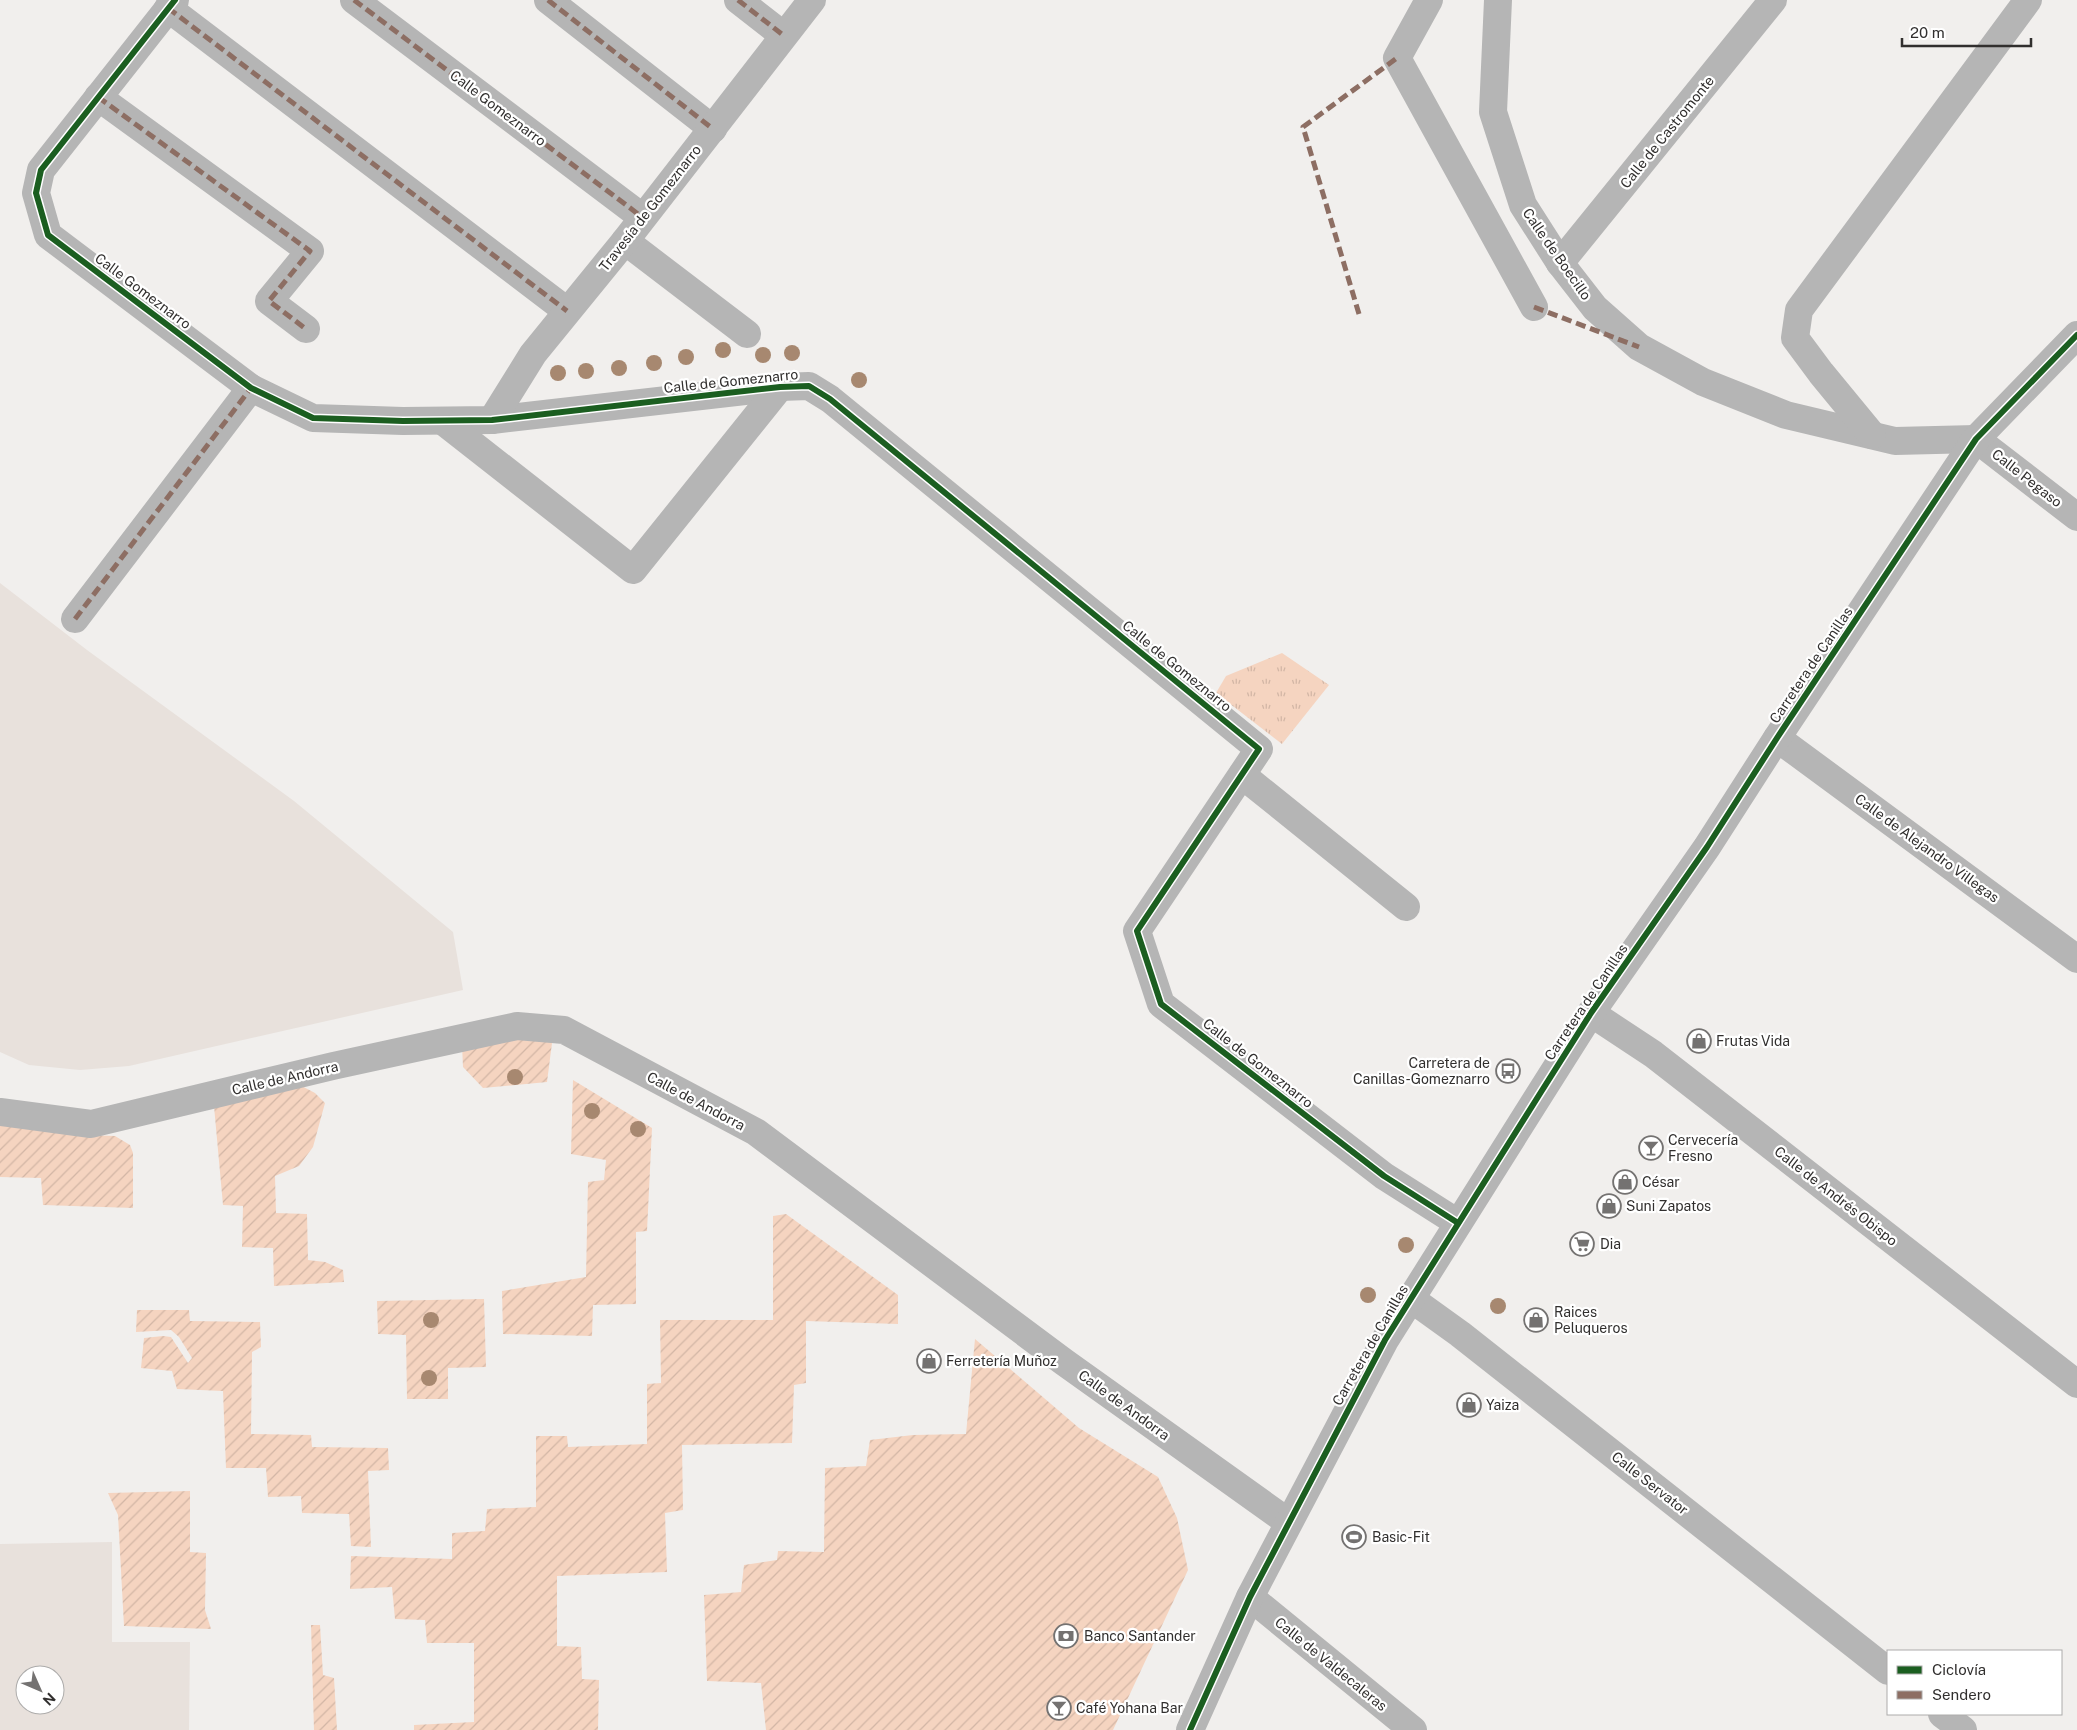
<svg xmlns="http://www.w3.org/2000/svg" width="2077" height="1730" font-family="'Public Sans',sans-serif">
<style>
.built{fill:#e8e1dc;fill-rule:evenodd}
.grass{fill:url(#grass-tufts)}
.garden{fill:url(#garden-furrows)}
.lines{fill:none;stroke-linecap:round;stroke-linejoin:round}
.minor{stroke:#b5b5b5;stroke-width:28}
.quiet{stroke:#8d6e63;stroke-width:5;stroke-dasharray:10 5;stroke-linecap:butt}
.cycleway-casing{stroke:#fff;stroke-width:9}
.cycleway{stroke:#1b5e20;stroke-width:6}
.tree{fill:#a78870}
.labels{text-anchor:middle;stroke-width:4.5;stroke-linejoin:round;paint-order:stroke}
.street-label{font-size:14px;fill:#312f2e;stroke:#fff}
.poi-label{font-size:14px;fill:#312f2e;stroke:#fff;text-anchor:start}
</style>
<defs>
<pattern id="grass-tufts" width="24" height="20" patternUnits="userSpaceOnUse" patternTransform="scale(1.25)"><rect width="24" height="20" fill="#f5d4c0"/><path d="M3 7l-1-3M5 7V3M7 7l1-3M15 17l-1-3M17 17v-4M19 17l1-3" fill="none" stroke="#d2b6a5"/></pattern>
<pattern id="garden-furrows" width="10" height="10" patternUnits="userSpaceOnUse" patternTransform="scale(1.25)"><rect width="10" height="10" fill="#f5d4c0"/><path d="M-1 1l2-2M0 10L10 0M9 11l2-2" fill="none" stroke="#d2b6a5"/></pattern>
</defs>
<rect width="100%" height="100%" fill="#f1efed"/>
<g class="built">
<polygon points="0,583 87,650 294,801 453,932 463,990 129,1066 80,1070 29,1065 0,1052"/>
<path d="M112 1542V1642H190L189 1730H0V1544ZM25 1675H55V1705H25Z"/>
</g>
<polygon class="grass" points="1282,653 1329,685 1282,744 1216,693 1226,676"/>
<g class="garden">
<polygon points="540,1037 552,1043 547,1082 483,1088 463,1067 462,1045"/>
<polygon points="573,1080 652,1128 647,1231 636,1232 636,1304 593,1305 592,1336 503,1334 502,1291 586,1277 588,1182 604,1180 606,1160 571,1154"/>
<polygon points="294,1082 315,1093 325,1103 313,1147 299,1166 275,1176 276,1213 307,1214 308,1260 325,1262 343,1270 344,1282 274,1286 273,1248 242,1247 243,1206 223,1205 214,1106"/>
<polygon points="0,1124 87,1135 115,1136 130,1145 133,1153 133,1208 43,1205 41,1178 0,1177"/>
<polygon points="786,1214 898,1295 898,1324 806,1321 806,1383 794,1385 792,1443 682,1445 683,1510 665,1513 667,1572 557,1576 557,1646 581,1647 582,1679 599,1680 598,1730 414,1730 414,1725 474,1722 474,1643 427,1643 425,1620 395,1619 392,1587 350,1589 351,1556 452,1559 452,1533 485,1531 487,1509 536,1507 536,1436 567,1436 568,1447 647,1444 647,1384 661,1383 660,1320 773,1320 773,1216"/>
<polygon points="484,1299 486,1367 448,1368 448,1399 407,1399 406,1335 378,1334 377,1301"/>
<polygon points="137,1310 189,1310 190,1321 260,1322 261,1347 252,1352 251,1434 311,1435 312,1447 388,1448 389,1470 368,1471 371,1547 351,1546 349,1514 302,1513 301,1496 268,1497 266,1468 226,1468 223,1391 177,1389 172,1371 141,1368 144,1338 163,1336 171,1337 188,1363 192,1358 179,1337 171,1330 136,1332"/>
<polygon points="975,1339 1079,1428 1158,1477 1177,1518 1188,1570 1113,1730 766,1730 761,1683 707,1681 704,1595 741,1592 744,1565 777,1560 778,1551 824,1552 825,1468 866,1466 870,1440 913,1435 966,1434"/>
<polygon points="190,1491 190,1552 206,1553 205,1610 211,1629 124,1626 118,1515 108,1493"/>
<polygon points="311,1625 320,1625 323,1675 334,1678 337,1730 314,1730"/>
</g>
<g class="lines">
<g class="minor">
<polyline points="175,0 41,170 36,193 48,235 251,388 313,418 403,421 492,420 780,387 809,386 830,399 1259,749 1137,931 1161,1004 1384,1176 1458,1223"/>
<polyline points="354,0 642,217"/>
<polyline points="548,0 713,129"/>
<polyline points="738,0 783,35"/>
<polyline points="1429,0 1397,58 1534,307"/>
<polyline points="1498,0 1493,112 1523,205 1560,263 1595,308 1639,347 1703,382 1786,415 1895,441 1976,439 2077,517"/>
<polyline points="168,8 567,311"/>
<polyline points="98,97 310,251 269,301 306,329"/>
<polyline points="625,241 747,334"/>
<polyline points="1560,263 1773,0"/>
<polyline points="492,420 533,354 625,241 812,0"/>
<polyline points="444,422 633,570 780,387"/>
<polyline points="1872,435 1821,373 1795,338 1799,310 2028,0"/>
<polyline points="75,619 251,388"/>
<polyline points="1777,738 2077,959"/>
<polyline points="1242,775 1406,907"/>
<polyline points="1591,1013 1653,1054 2077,1384"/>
<polyline points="0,1112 91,1124 333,1066 517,1026 564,1030 756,1132 1064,1362 1288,1522"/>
<polyline points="1410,1298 1460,1334 1888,1671"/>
<polyline points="1250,1597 1413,1730"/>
<polyline points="1942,1714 1963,1730"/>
<polyline points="1190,1730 1250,1597 1385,1340 1541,1092 1591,1013 1707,847 1777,738 1976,439 2077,335"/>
</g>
<g class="quiet">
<polyline points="354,0 642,217"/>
<polyline points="548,0 713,129"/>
<polyline points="738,0 783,35"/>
<polyline points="168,8 567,311"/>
<polyline points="98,97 310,251 269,301 306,329"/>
<polyline points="1534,307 1639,347"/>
<polyline points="1359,314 1303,127 1397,58"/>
<polyline points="75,619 251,388"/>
</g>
<g class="cycleway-casing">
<g id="cycleway">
<polyline points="175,0 41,170 36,193 48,235 251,388 313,418 403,421 492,420 780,387 809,386 830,399 1259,749 1137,931 1161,1004 1384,1176 1458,1223"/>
<polyline points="1190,1730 1250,1597 1385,1340 1541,1092 1591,1013 1707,847 1777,738 1976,439 2077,335"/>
</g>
</g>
<use href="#cycleway" class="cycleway"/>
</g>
<g class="tree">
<circle cx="723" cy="350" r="8"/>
<circle cx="792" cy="353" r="8"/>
<circle cx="763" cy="355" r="8"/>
<circle cx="686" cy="357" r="8"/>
<circle cx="654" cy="363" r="8"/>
<circle cx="619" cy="368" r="8"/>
<circle cx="586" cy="371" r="8"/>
<circle cx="558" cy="373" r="8"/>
<circle cx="859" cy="380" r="8"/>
<circle cx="515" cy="1077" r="8"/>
<circle cx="592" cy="1111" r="8"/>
<circle cx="638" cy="1129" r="8"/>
<circle cx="1406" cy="1245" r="8"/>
<circle cx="1368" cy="1295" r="8"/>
<circle cx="1498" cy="1306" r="8"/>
<circle cx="431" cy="1320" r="8"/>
<circle cx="429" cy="1378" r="8"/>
</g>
<defs>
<g id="shop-ring" transform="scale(1.25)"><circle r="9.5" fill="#fff" stroke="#747271" stroke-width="1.5"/><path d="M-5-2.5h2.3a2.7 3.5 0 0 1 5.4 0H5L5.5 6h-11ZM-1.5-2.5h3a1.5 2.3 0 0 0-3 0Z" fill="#747271"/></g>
<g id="bus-ring" transform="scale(1.25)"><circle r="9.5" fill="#fff" stroke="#747271" stroke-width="1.5"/><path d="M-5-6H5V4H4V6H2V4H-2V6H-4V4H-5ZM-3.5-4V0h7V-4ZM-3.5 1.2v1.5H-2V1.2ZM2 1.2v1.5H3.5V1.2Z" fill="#747271"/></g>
<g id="bar-ring" transform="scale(1.25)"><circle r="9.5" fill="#fff" stroke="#747271" stroke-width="1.5"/><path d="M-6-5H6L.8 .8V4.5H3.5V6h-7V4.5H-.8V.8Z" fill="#747271"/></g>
<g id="supermarket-ring" transform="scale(1.25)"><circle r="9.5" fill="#fff" stroke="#747271" stroke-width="1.5"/><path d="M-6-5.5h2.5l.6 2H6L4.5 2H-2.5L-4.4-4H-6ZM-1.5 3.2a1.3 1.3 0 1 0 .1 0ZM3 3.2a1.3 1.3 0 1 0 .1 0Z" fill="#747271"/></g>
<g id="stadium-ring" transform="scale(1.25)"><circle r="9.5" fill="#fff" stroke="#747271" stroke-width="1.5"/><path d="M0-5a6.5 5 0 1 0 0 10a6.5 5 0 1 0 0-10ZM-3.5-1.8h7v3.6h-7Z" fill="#747271"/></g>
<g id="bank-ring" transform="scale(1.25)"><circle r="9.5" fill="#fff" stroke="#747271" stroke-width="1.5"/><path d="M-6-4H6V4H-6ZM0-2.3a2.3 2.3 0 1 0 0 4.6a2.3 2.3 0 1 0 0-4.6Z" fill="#747271"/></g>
</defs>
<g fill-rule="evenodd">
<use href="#shop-ring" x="1699" y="1041"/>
<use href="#bus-ring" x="1508" y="1071"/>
<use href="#bar-ring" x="1651" y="1148"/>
<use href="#shop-ring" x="1625" y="1182"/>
<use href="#shop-ring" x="1609" y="1206"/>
<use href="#supermarket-ring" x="1582" y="1244"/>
<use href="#shop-ring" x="1536" y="1320"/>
<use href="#shop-ring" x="929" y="1361"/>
<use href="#shop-ring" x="1469" y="1405"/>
<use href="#stadium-ring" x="1354" y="1537"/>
<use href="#bank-ring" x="1066" y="1636"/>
<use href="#bar-ring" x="1059" y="1708"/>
</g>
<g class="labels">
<g class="street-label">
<text transform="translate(498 108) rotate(37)" y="5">Calle Gomeznarro</text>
<text transform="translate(1667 132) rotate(-51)" y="5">Calle de Castromonte</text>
<text transform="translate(650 208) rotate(-52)" y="5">Travesía de Gomeznarro</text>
<text transform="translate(1557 254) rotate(55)" y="5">Calle de Boecillo</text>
<text transform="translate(143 291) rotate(37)" y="5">Calle Gomeznarro</text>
<text transform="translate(731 381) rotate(-6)" y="5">Calle de Gomeznarro</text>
<text transform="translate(2027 478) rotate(38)" y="5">Calle Pegaso</text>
<text transform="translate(1811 665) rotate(-56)" y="5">Carretera de Canillas</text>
<text transform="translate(1177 666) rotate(39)" y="5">Calle de Gomeznarro</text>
<text transform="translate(1927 848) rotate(36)" y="5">Calle de Alejandro Villegas</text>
<text transform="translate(1586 1002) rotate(-56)" y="5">Carretera de Canillas</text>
<text transform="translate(1258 1063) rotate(38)" y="5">Calle de Gomeznarro</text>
<text transform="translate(285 1078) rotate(-13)" y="5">Calle de Andorra</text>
<text transform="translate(696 1101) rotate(28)" y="5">Calle de Andorra</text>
<text transform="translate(1836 1196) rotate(38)" y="5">Calle de Andrés Obispo</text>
<text transform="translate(1370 1345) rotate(-60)" y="5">Carretera de Canillas</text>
<text transform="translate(1124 1405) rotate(36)" y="5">Calle de Andorra</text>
<text transform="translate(1650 1483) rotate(38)" y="5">Calle Servator</text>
<text transform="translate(1331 1664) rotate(39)" y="5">Calle de Valdecaleras</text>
</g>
<g class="poi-label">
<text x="1716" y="1046">Frutas Vida</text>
<text x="1490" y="1068" text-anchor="end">Carretera de<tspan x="1490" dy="16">Canillas-Gomeznarro</tspan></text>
<text x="1668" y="1145">Cervecería<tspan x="1668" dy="16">Fresno</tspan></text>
<text x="1642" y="1187">César</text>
<text x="1626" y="1211">Suni Zapatos</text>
<text x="1600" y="1249">Dia</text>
<text x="1554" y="1317">Raices<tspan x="1554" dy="16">Peluqueros</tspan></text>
<text x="946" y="1366">Ferretería Muñoz</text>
<text x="1486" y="1410">Yaiza</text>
<text x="1372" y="1542">Basic-Fit</text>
<text x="1084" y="1641">Banco Santander</text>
<text x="1076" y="1713">Café Yohana Bar</text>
</g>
</g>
<rect x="1887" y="1650" width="175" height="65" fill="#ffffff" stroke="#adacab"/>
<rect x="1897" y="1666" width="25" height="8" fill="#1b5e20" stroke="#adacab"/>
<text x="1932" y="1675" font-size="15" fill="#312f2e">Ciclovía</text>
<rect x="1897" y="1691" width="25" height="8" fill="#8d6e63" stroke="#adacab"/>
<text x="1932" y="1700" font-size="15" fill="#312f2e">Sendero</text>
<g transform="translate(40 1690) rotate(135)"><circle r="24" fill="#ffffff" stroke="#adacab"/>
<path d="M0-4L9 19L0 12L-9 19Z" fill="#747271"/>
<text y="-8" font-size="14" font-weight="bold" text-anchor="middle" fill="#312f2e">N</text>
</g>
<path d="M1902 38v8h129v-8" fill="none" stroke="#312f2e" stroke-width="2.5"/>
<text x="1910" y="38" font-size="15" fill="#312f2e" stroke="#ffffff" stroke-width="4" paint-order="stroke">20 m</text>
</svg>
